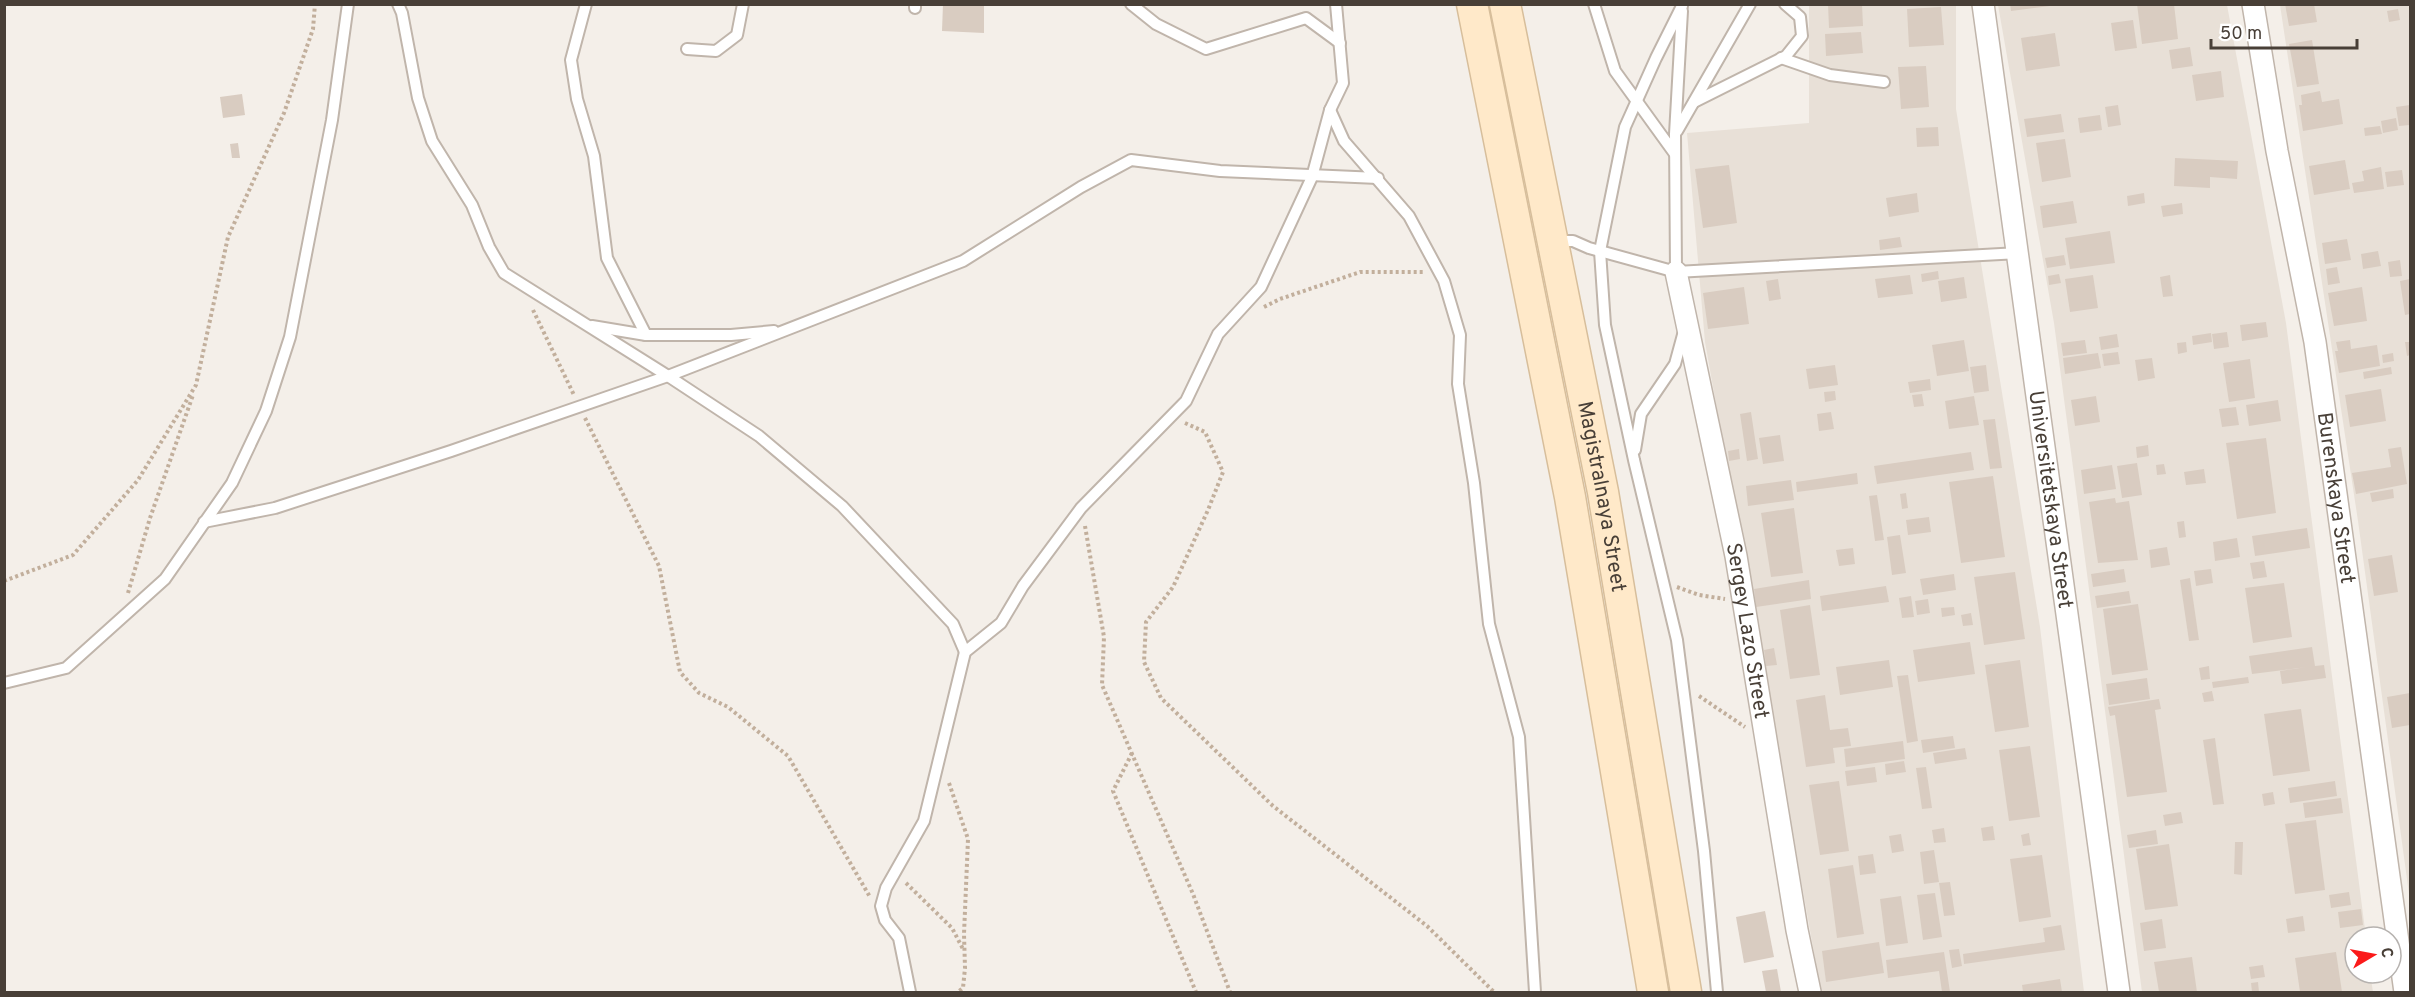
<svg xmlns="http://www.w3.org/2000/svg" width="2415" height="997" font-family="Overpass,sans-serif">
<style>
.residential{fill:#e8e0d7}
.building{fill:#d9ccc1}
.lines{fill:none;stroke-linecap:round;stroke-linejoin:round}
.service-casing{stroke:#c0b5ab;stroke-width:14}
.minor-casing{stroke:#c0b5ab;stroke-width:24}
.secondary-casing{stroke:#d7be9b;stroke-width:33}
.path{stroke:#c2af9c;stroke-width:4;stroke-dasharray:3 3;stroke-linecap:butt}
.service{stroke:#fff;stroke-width:10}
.minor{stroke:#fff;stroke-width:21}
.secondary{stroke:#ffe9c9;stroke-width:30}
.labels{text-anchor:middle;stroke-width:5;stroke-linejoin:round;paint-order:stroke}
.street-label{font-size:21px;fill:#483f37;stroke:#fff}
</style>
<rect width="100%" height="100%" fill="#f4efe9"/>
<g class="residential">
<polygon points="1809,5 1956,5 1956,109 2040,627 2084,992 1821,992 1705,342 1687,133 1809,123"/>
<polygon points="1998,5 2227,5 2286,323 2366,937 2355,937 2355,973 2370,973 2373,992 2142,992 2054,323"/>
<polygon points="2280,5 2410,5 2410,901 2358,521"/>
</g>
<g class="building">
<polygon points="943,4 984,4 984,33 942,31"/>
<polygon points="1828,4 1862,4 1863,26 1829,28"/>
<polygon points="2010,4 2050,4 2050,6 2011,11"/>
<polygon points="2137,4 2174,4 2178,39 2142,44"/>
<polygon points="2285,4 2314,4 2317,22 2289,26"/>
<polygon points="1941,7 1944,45 1909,47 1907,9"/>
<polygon points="2398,9 2400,20 2389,22 2387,11"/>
<polygon points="2133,20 2137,48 2115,51 2111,23"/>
<polygon points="1861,32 1863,53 1826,56 1825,34"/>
<polygon points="2055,33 2060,66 2026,71 2021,38"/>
<polygon points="2312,40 2319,84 2297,87 2289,44"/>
<polygon points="2190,47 2193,66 2172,69 2169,50"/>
<polygon points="1926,66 1929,107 1901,109 1898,67"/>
<polygon points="2221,71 2224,97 2196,101 2192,75"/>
<polygon points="2320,91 2322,102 2339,99 2343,124 2303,131 2299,105 2302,105 2301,95"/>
<polygon points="242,94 245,115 223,118 220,97"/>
<polygon points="2118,105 2121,125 2108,127 2105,107"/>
<polygon points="2410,105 2410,125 2399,126 2396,107"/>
<polygon points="2061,114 2064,132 2027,137 2024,119"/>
<polygon points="2100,115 2102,130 2080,133 2078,118"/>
<polygon points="2396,118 2398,130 2383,133 2381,121"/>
<polygon points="2380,126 2382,134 2365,136 2364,128"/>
<polygon points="1938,127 1939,146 1917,147 1916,128"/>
<polygon points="2065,139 2071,177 2042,182 2036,143"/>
<polygon points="238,143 240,158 232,158 230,144"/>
<polygon points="2175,158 2238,161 2237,179 2210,177 2210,188 2174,186"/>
<polygon points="2345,160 2350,189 2314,195 2309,166"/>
<polygon points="1729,165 1737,223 1703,228 1695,169"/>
<polygon points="2381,167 2384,189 2354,193 2352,183 2364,181 2362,171"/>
<polygon points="2402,170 2404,185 2387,187 2385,172"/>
<polygon points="1917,193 1919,212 1889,217 1886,198"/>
<polygon points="2144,193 2145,203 2128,206 2127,196"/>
<polygon points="2073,201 2077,223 2043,228 2040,206"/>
<polygon points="2182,203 2183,214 2163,217 2161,206"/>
<polygon points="2110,231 2115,263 2070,269 2065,238"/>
<polygon points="1900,237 1902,247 1880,250 1879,240"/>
<polygon points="2347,239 2351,260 2325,264 2322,243"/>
<polygon points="2378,251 2381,266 2363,269 2361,254"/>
<polygon points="2064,255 2066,265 2047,268 2045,258"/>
<polygon points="2400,260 2402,276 2390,277 2388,262"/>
<polygon points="2337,267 2340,283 2328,285 2326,269"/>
<polygon points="1938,271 1939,279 1922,282 1921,274"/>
<polygon points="2059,274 2061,283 2049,285 2048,276"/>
<polygon points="1910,275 1913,294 1878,298 1875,279"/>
<polygon points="2093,275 2098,308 2070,312 2065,279"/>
<polygon points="2170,275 2173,296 2163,297 2160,277"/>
<polygon points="1964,277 1967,298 1941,302 1938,281"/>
<polygon points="1778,279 1781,299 1769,301 1766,281"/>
<polygon points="2410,279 2410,314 2405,315 2400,281"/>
<polygon points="1744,287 1749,324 1708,329 1703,293"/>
<polygon points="2362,287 2367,321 2334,326 2328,293"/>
<polygon points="2266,322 2268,337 2242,341 2240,325"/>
<polygon points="2227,332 2229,347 2214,349 2212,334"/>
<polygon points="2211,333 2212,342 2193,345 2192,336"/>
<polygon points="2117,334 2119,347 2101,350 2099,337"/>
<polygon points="1964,340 1969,371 1937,376 1932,345"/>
<polygon points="2085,340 2087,353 2063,356 2061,343"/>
<polygon points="2350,340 2351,349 2377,345 2380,366 2339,373 2335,351 2338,351 2336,342"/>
<polygon points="2186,342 2187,352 2178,354 2177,343"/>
<polygon points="2405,342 2410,342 2410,355 2407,356"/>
<polygon points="2118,352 2120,364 2104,366 2102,354"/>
<polygon points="2098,353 2101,368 2065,374 2063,358"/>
<polygon points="2393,353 2394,361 2383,363 2382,355"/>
<polygon points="2152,358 2155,378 2138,381 2135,360"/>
<polygon points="2250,359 2255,398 2229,402 2223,363"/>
<polygon points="1835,365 1838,385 1809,389 1806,369"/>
<polygon points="1986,365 1989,391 1974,393 1970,367"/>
<polygon points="2391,367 2392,374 2364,379 2363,372"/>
<polygon points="1930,379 1931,390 1910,393 1908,382"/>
<polygon points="2381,389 2386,421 2350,427 2345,395"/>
<polygon points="1835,391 1836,400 1825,402 1824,392"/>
<polygon points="1922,394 1924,406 1914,407 1912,395"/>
<polygon points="1974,396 1979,425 1949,429 1945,401"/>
<polygon points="2096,396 2100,422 2075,426 2071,400"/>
<polygon points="2278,400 2281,421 2249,426 2246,405"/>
<polygon points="2236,407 2239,425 2222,427 2219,409"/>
<polygon points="1751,412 1758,459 1747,461 1740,414"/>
<polygon points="1831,412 1834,429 1819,431 1817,414"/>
<polygon points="1995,419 2002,468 1990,469 1983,420"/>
<polygon points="1780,435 1784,461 1763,464 1759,438"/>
<polygon points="2266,438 2276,513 2237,519 2226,443"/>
<polygon points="2148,445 2149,456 2137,458 2136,447"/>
<polygon points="2401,447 2407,484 2356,494 2352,473 2391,467 2388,449"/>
<polygon points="1739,449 1740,459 1729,461 1728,451"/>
<polygon points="1971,452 1974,470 1877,484 1874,466"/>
<polygon points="2137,463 2142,495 2122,498 2117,466"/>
<polygon points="2164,464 2166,474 2157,475 2156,465"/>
<polygon points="2112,465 2116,489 2084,494 2081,470"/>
<polygon points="2204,469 2206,483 2186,485 2184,472"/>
<polygon points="1857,473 1858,484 1797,492 1796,482"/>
<polygon points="1993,476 2005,557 1961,563 1949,482"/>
<polygon points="1791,480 1794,500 1748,506 1746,486"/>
<polygon points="2393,489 2394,498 2372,502 2370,493"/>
<polygon points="1906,493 1908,508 1902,509 1900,494"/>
<polygon points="1877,495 1884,540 1875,541 1869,496"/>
<polygon points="2115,498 2116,503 2129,501 2138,560 2098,563 2089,502"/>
<polygon points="1794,508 1803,573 1771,577 1761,513"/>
<polygon points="1929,517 1931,532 1908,535 1906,520"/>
<polygon points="2184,521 2186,537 2179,538 2177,522"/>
<polygon points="2307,528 2310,548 2255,556 2252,536"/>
<polygon points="1900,535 1906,573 1892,575 1887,537"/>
<polygon points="2237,538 2240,557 2215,561 2213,542"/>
<polygon points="2167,547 2170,565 2151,568 2149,550"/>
<polygon points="1853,548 1855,564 1839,566 1836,550"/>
<polygon points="2392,555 2398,592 2374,596 2368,559"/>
<polygon points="2264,561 2267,577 2253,579 2250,563"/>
<polygon points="2124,569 2126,582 2093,587 2091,574"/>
<polygon points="2211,569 2213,583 2196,586 2194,571"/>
<polygon points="2015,572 2025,639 1984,645 1974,577"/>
<polygon points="1954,574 1956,590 1923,595 1920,579"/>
<polygon points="2190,578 2199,640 2189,641 2180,580"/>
<polygon points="1809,580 1811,599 1756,607 1754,589"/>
<polygon points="2284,583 2292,637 2253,643 2245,588"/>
<polygon points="1886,586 1889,602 1822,611 1820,596"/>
<polygon points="2129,591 2131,603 2097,608 2095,596"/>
<polygon points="1911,596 1914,617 1902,618 1899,598"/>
<polygon points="1928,599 1930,613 1917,615 1915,601"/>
<polygon points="2138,604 2148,670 2112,675 2103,609"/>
<polygon points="1810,605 1820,675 1790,679 1780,610"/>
<polygon points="1954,607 1955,615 1942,617 1941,608"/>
<polygon points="1971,613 1973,625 1963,626 1961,615"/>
<polygon points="1970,642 1975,674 1918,682 1913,650"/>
<polygon points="2312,647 2315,666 2324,665 2326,678 2282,684 2280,671 2307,667 2252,674 2249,656"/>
<polygon points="1774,648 1777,665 1766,666 1764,650"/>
<polygon points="1889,660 1893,687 1840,695 1836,667"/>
<polygon points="2020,660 2029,727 1995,732 1985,665"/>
<polygon points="2209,666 2210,679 2201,680 2199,668"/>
<polygon points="1908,675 1918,741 1907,743 1897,676"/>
<polygon points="2248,677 2249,683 2213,688 2212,682"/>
<polygon points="2147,678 2150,699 2109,705 2106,684"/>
<polygon points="2212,691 2214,701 2204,702 2202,693"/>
<polygon points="2410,693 2410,725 2392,728 2387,697"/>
<polygon points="1825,695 1830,730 1848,728 1851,746 1833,748 1835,763 1806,767 1796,700"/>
<polygon points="2159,699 2161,709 2155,710 2167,792 2127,797 2115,715 2110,716 2108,707"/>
<polygon points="2301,709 2310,771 2273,776 2264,714"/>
<polygon points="1953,736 1955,748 1923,753 1921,740"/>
<polygon points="2215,738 2224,804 2213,805 2203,740"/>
<polygon points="1903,741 1905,759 1846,767 1844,749"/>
<polygon points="2030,746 2040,817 2009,821 1999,750"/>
<polygon points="1965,748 1967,759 1935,764 1933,753"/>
<polygon points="1904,761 1906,772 1886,775 1885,764"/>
<polygon points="1875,767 1877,782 1847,786 1845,771"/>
<polygon points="1926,767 1932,808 1922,809 1916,768"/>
<polygon points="1839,781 1849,851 1820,855 1809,785"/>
<polygon points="2335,781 2337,796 2290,803 2288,788"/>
<polygon points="2273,792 2275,804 2264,806 2262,794"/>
<polygon points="2341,798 2343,813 2305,818 2303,803"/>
<polygon points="2181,812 2183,823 2165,826 2163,815"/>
<polygon points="2316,820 2325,890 2295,894 2285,824"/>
<polygon points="1993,826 1995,840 1983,841 1981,828"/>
<polygon points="1944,828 1946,842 1934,843 1932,830"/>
<polygon points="2156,830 2158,844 2129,848 2127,835"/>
<polygon points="2029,833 2031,845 2023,846 2021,835"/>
<polygon points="1901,834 1904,851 1892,853 1889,836"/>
<polygon points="2235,842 2243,842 2242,875 2234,874"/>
<polygon points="2169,844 2178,906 2145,910 2136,849"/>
<polygon points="1934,850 1939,882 1924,884 1920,852"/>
<polygon points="1873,854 1876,873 1860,875 1858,856"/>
<polygon points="2042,855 2051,917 2019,922 2010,859"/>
<polygon points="1853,865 1864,934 1837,938 1828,869"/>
<polygon points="1950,882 1955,915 1944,916 1939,883"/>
<polygon points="2349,892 2351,905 2331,908 2329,895"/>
<polygon points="1935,893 1942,937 1923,940 1917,895"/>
<polygon points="1901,896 1908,943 1886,946 1880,899"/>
<polygon points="2361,909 2363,925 2340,928 2338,912"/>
<polygon points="1765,911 1774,957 1744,963 1736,917"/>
<polygon points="2303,916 2305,931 2288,933 2286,919"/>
<polygon points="2162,919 2166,948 2144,951 2140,923"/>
<polygon points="2061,925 2065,950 1964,964 1963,954 2045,942 2043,928"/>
<polygon points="1879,942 1884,973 1826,982 1822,951"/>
<polygon points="1959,949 1962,966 1952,968 1949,950"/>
<polygon points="1944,952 1950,992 1942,992 1939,971 1888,978 1886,960"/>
<polygon points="2336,952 2342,992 2300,992 2295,958"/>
<polygon points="2192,957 2197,992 2159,992 2154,962"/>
<polygon points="2263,965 2265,977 2251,979 2249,967"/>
<polygon points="1777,969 1781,992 1766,992 1762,971"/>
<polygon points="2060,979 2062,992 2023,992 2022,985"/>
<polygon points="2258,982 2259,992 2252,992 2251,983"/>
</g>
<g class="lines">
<g class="service-casing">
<g id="service">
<polyline points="398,4 402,13 418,98 432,141 472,205 489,247 504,273 668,376 759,436 842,506 953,624 965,652"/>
<polyline points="586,4 571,60 577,99 594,156 607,258 646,335 731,335 774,331"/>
<polyline points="1131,4 1156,24 1206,49 1306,18 1340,43"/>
<polyline points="1594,4 1615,71 1675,154"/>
<polyline points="1682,6 1656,58 1625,127 1600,251 1605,325 1634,460 1677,640 1704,851 1717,992"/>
<polyline points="915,8 915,4"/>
<polyline points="687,49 716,51 737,35 743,4"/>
<polyline points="1781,58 1830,75 1884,82"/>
<polyline points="1694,102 1786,56 1802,36 1800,17 1785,4"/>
<polyline points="1330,110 1344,141 1409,216 1444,281 1460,335 1458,384 1474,483 1489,624 1519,737 1535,992"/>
<polyline points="1677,131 1750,4"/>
<polyline points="1556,241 1573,241 1589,248 1676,272 2019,253"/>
<polyline points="1676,272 1675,134 1682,11"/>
<polyline points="592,326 646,335"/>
<polyline points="1635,450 1641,414 1675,364 1684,331"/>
<polyline points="204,522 275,508 451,451 668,376 963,261 1081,187 1131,160 1220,171 1378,178"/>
<polyline points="4,683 66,668 165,579 232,483 266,411 290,337 332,120 348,4"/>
<polyline points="910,992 899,938 885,920 881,906 886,888 924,821 965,652 1001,623 1023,586 1081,508 1186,401 1218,334 1261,287 1312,177 1330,110 1343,83 1336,4"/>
</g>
</g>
<g class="minor-casing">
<g id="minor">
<path id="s1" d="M1983 4 2119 992"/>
<path id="s2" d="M2253 4 2277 151 2315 342 2405 992"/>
<path id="s3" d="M1676 272 1736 556 1797 930 1810 992"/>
</g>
</g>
<g class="secondary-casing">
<g id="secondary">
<polyline points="1472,4 1570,497 1653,992"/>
<path id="s4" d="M1505 4 1603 492 1686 992"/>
</g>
</g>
<g class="path">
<polyline points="1264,307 1280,299 1360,272 1424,272"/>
<polyline points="533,310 574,395"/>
<polyline points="585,418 659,566 680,672 699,693 728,707 788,756 870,897"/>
<polyline points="1185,423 1205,432 1223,472 1208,510 1173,587 1146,622 1144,662 1161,698 1273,806 1427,926 1494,992"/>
<polyline points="1085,526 1104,637 1102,685 1193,894 1230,992"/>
<polyline points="4,581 73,555 138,480 196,385 228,237 284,113 313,29 315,4"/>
<polyline points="1677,587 1699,595 1725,599"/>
<polyline points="128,593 150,518 193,395"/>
<polyline points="1699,696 1745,727"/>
<polyline points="1132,753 1113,791 1196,992"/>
<polyline points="949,783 968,839 964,934 965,968 963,988 958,992"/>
<polyline points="906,883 952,928 963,949"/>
</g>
<use href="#service" class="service"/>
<use href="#minor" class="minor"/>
<use href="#secondary" class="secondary"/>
</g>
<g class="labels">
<g class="street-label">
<text dy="7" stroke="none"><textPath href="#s4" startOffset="502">Magistralnaya Street</textPath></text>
<text dy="7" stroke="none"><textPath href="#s2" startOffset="501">Burenskaya Street</textPath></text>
<text dy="7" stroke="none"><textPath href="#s1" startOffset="500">Universitetskaya Street</textPath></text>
<text dy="7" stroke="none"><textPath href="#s3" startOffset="366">Sergey Lazo Street</textPath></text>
</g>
</g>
<rect width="2415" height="997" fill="none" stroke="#483f37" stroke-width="12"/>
<g transform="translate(2373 955) rotate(80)"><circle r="28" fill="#ffffff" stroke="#b6b2af" stroke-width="1.5"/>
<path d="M0-4.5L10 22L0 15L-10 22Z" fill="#fb1a1a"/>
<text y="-9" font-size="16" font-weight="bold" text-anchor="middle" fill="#483f37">С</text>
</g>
<path d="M2211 39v9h146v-9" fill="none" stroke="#483f37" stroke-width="3"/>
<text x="2220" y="39" font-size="18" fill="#483f37" stroke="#ffffff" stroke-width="4.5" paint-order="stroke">50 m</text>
</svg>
